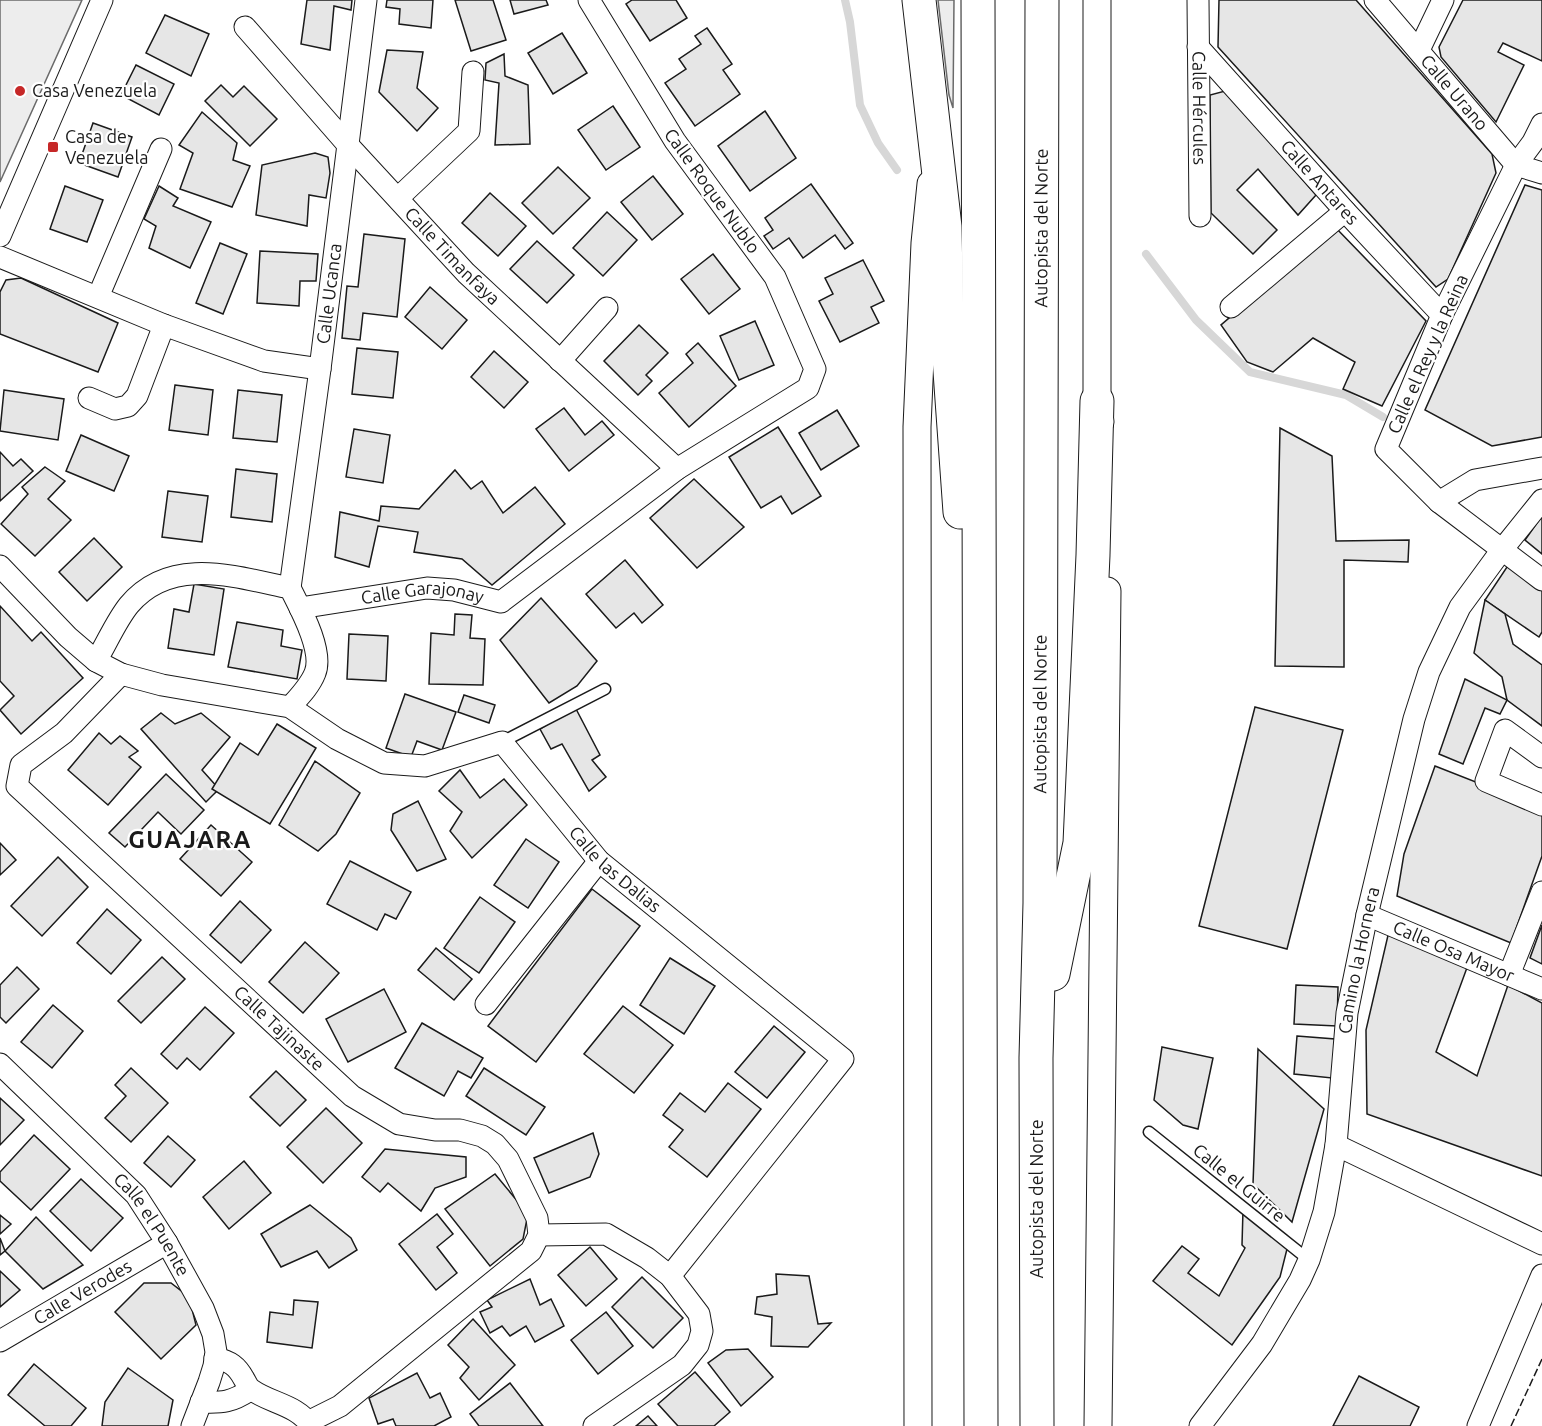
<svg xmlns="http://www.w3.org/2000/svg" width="1542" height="1426" font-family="Ubuntu,sans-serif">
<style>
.built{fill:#ededed;stroke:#6a6a6a;stroke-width:1.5}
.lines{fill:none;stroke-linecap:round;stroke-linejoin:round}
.stream{stroke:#d7d7d7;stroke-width:8}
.building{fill:#e6e6e6;stroke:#1a1a1a;stroke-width:1.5}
.service-casing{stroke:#1a1a1a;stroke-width:13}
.minor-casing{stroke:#1a1a1a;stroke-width:23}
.tertiary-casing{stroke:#1a1a1a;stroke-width:29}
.motorway-casing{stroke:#1a1a1a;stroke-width:35}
.service{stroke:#fff;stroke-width:10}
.minor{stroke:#fff;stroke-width:21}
.tertiary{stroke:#fff;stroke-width:27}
.motorway{stroke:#fff;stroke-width:33}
.fence{stroke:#1a1a1a;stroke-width:1.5;stroke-dasharray:8 3;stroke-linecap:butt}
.poi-dot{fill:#c62828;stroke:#fff;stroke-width:2}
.labels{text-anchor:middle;stroke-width:4.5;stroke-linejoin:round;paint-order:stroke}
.poi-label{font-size:18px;fill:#1a1a1a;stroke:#fff;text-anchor:start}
.street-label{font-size:18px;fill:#1a1a1a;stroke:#fff}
.district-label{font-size:24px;font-weight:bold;letter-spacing:1.5px;fill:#1a1a1a;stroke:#fff}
</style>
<rect width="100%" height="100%" fill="#fff"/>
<g class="built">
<polygon points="0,0 82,0 0,182"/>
<polygon points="938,0 954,0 953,108 949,95"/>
</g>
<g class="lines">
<g class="stream">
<polyline points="845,0 850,22 860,105 878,143 897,170"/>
<polyline points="1146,254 1196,320 1250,372 1346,395 1383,417"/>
</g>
</g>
<g class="building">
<polygon points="307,0 352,0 351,10 334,6 330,50 301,44"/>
<polygon points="387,0 433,0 431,28 399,24 400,9 386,7"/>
<polygon points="455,0 493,0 506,40 471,51"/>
<polygon points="510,0 546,0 548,5 514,14"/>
<polygon points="632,0 676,0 687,18 650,41 626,4"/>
<polygon points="1219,0 1356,0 1492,154 1496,173 1448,279 1436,287 1218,47"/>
<polygon points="1463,0 1542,0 1542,61 1503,43 1498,52 1524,65 1496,122 1441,57 1439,47"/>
<polygon points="165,15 209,34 191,76 146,53"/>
<polygon points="707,28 732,64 723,70 740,94 695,126 665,83 686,69 679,59 701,44 695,36"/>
<polygon points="562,33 587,73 553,94 528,53"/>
<polygon points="387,50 423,52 417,88 438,108 417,131 379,92"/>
<polygon points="504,54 505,76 528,85 530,144 495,145 499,83 485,80 486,63"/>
<polygon points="136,65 174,84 159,115 121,95"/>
<polygon points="221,85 233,97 244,86 277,119 250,146 205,101"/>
<polygon points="1225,91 1316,195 1298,215 1258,169 1237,190 1277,230 1253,254 1211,213 1210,95"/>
<polygon points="613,106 640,147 606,170 578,130"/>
<polygon points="765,111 796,158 750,191 718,146"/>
<polygon points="202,112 237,143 233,160 250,166 232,207 180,189 193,153 179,145"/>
<polygon points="93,123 132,137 118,177 79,163"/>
<polygon points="315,153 328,157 330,173 326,198 309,195 307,226 256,215 262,165"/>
<polygon points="558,167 590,198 553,234 522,203"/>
<polygon points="653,176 683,214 652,240 621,202"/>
<polygon points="811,184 853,243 845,249 835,235 803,258 789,238 773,249 764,236 773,230 765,218"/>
<polygon points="1525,185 1542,190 1542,437 1492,446 1425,410"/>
<polygon points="65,186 103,200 87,242 50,229"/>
<polygon points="159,186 178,198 173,206 211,222 190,268 149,248 156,226 144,219"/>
<polygon points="490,193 526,226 498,256 462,223"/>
<polygon points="607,212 637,240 603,276 573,248"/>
<polygon points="1335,227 1426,321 1382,406 1343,389 1355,362 1313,338 1273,372 1247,362 1221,325"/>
<polygon points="364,234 405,239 397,317 363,313 360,340 342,338 347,286 358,287"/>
<polygon points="537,241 574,275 547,303 510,269"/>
<polygon points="220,243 247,254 223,314 196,303"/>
<polygon points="260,251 318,254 316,281 300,281 299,306 257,303"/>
<polygon points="713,254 740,289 709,314 681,279"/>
<polygon points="863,260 884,301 871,307 879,323 840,342 819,301 833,294 825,278"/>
<polygon points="21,278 118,323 98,372 0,334 0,292 6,280"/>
<polygon points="430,287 467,320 442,349 405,317"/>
<polygon points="755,321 774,365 739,380 720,336"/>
<polygon points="639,325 668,353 646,375 652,381 638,395 604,361"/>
<polygon points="698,343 736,386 689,427 659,393 693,363 686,354"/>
<polygon points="357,348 398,352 393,398 352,394"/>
<polygon points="494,351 528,382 504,408 471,377"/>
<polygon points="175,385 213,390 208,435 169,430"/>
<polygon points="4,390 64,399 58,440 0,431"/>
<polygon points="238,390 282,395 277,442 233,438"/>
<polygon points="564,408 585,435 602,421 614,435 569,471 536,429"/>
<polygon points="837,410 859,446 821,470 799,433"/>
<polygon points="778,427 821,496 792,514 781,496 761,508 729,457"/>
<polygon points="1280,428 1332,456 1336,541 1409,540 1408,562 1344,560 1344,667 1275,666"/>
<polygon points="354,429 390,435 383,483 346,477"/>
<polygon points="81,435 129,456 114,491 66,471"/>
<polygon points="0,452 13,466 21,459 33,471 0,501"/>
<polygon points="45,467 65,481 48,499 71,520 35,556 1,524 28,494 22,487"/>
<polygon points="236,469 277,474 272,522 231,517"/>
<polygon points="455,470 471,489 482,481 503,513 535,487 565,524 492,585 462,559 414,552 418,532 378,526 369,567 335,557 340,512 379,521 381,506 419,509"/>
<polygon points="694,479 744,527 697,568 650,518"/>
<polygon points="168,491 208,496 202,542 162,537"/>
<polygon points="1542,516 1542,554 1525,540"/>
<polygon points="94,538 122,567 87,601 59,572"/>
<polygon points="625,560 663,605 642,623 634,613 616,628 586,594"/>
<polygon points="1509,564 1542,586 1542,632 1539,637 1485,600"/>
<polygon points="194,584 224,589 214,655 168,648 174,609 189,612"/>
<polygon points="541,598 597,661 577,686 549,703 500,640"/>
<polygon points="1485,600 1505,614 1513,644 1542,665 1542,726 1507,700 1502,677 1474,653"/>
<polygon points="0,606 32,641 41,632 83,678 21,734 0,710 14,696 0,681"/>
<polygon points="455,614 472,615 470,638 485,639 483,685 429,684 431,633 454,635"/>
<polygon points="237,622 283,630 281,646 302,650 297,679 228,667"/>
<polygon points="349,634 388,636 386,681 347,679"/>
<polygon points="1465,679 1507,700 1500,714 1485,708 1463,764 1439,754"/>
<polygon points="405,694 456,712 442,750 417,741 411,757 386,748"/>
<polygon points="464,695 495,705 489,723 458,712"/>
<polygon points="575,707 600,755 592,760 606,777 589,791 562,744 551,749 540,729"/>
<polygon points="1255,707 1343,730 1287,949 1199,926"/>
<polygon points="161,713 175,724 201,713 230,737 202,770 219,789 206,802 141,729"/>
<polygon points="277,724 316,748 270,824 212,789 240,743 258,755"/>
<polygon points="99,733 111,744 120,736 138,751 129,757 141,767 108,805 68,770"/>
<polygon points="315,761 360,793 336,834 318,851 279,825"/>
<polygon points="1435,766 1542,808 1542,856 1511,943 1397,896 1404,854"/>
<polygon points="460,770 480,798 504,779 527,805 472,858 450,831 462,812 439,791"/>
<polygon points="166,774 204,810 181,834 158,812 125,847 109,833"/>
<polygon points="418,801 446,859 417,871 391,830 393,814"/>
<polygon points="211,825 252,862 221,896 180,859"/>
<polygon points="526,839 559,862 528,908 494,885"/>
<polygon points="0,843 16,860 0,875"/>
<polygon points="58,857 88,887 42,936 11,906"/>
<polygon points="350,861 411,892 396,919 385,914 377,930 327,904"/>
<polygon points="592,889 640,926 536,1062 488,1026"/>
<polygon points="480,897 515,922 479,973 444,948"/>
<polygon points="240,901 271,930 241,963 210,935"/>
<polygon points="107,909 141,940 111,974 77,943"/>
<polygon points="1542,925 1542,964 1530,958"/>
<polygon points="1389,931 1468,965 1436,1052 1477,1076 1508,985 1542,1003 1542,1176 1367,1114 1366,1030"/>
<polygon points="305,942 339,973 303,1013 269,982"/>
<polygon points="436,948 472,979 454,1000 418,970"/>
<polygon points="162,957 185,979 141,1023 118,1001"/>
<polygon points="670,958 715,986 684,1034 640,1005"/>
<polygon points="17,967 39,989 6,1023 0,1017 0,985"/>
<polygon points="1296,985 1338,987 1337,1026 1294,1024"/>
<polygon points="384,989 406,1032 348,1062 326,1019"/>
<polygon points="53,1005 83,1031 52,1068 21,1042"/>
<polygon points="623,1006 673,1045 634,1093 584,1054"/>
<polygon points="205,1007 234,1033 200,1070 187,1058 177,1069 161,1054"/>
<polygon points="422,1023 483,1058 471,1078 458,1071 444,1096 395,1068"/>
<polygon points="774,1026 805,1052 767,1098 735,1072"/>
<polygon points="1297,1036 1335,1039 1332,1078 1294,1074"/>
<polygon points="1162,1047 1213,1058 1198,1129 1183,1125 1154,1100"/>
<polygon points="1258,1049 1324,1109 1292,1222 1253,1184"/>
<polygon points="131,1068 168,1103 131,1142 105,1118 126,1096 115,1085"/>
<polygon points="484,1068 545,1107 526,1135 466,1096"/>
<polygon points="276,1071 306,1100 280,1126 250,1097"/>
<polygon points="728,1083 761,1109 707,1177 669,1147 683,1130 663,1115 680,1093 705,1112"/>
<polygon points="0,1098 24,1120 0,1145"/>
<polygon points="326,1108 362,1143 323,1183 287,1147"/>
<polygon points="593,1133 599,1154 590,1177 549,1193 534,1158"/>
<polygon points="34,1135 70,1169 31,1210 0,1181 0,1172"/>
<polygon points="168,1136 195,1160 171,1187 144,1163"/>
<polygon points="385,1149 466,1157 466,1177 435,1188 421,1211 388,1183 380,1192 362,1177"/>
<polygon points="244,1161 271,1193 229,1229 203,1197"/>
<polygon points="495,1174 528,1214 523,1239 490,1266 445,1209"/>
<polygon points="81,1179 123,1218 91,1251 50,1211"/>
<polygon points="310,1205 351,1238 357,1250 329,1268 317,1251 281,1267 261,1234"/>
<polygon points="1243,1210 1287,1249 1280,1277 1232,1345 1153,1281 1182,1246 1199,1259 1188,1273 1219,1296 1245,1248 1242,1245"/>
<polygon points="437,1214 453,1234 437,1247 457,1273 436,1290 399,1244"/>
<polygon points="0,1215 11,1224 0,1234"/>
<polygon points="36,1217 83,1265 43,1289 5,1251"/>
<polygon points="0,1238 5,1251 0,1255"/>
<polygon points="590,1247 617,1279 586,1306 558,1275"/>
<polygon points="0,1271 20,1290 0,1307"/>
<polygon points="776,1274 809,1276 818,1324 831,1323 808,1347 771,1346 772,1317 755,1314 757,1297 777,1294"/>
<polygon points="642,1277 683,1318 653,1348 612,1307"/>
<polygon points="530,1279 540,1305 551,1299 564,1326 535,1342 526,1326 510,1336 502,1326 490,1333 480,1312 492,1307 487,1300"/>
<polygon points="144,1283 171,1283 189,1297 196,1325 161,1359 115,1312"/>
<polygon points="294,1300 318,1302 312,1348 267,1342 270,1312 293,1315"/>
<polygon points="606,1312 633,1346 598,1374 571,1340"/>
<polygon points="473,1319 515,1365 479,1400 460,1378 469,1367 448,1345"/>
<polygon points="748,1349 773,1377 741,1406 708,1363 726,1350"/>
<polygon points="34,1364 86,1408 71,1426 45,1426 8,1395"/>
<polygon points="128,1368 173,1400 168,1426 102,1426 105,1402"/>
<polygon points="695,1372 730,1412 714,1426 678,1426 658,1404"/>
<polygon points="417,1373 430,1398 440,1393 451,1417 434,1426 396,1426 393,1419 378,1424 369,1398"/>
<polygon points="1359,1376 1419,1407 1410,1426 1333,1426"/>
<polygon points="510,1383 543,1426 479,1426 470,1414"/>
<polygon points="648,1416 657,1426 636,1426"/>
</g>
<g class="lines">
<g class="service-casing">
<g id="service">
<polyline points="502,742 605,689"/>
<polyline points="1149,1132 1309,1260"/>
</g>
</g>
<g class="minor-casing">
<g id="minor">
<path id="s1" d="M1198 0 1200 216"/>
<path id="s2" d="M1375 0 1516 165 1542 173"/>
<path id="s3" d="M245 27 348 145 466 273 677 469"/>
<path id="s4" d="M1198 47 1345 211 1442 315"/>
<polyline points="1419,50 1443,0"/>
<polyline points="1542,124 1533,142 1516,165 1442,315 1386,449 1439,502 1542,580"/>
<polyline points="398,198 469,131 473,72"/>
<polyline points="0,236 102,0"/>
<polyline points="0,257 164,325 264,361 320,369"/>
<polyline points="98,297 161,149"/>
<polyline points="1231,307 1345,211"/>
<polyline points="560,361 607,308"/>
<polyline points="89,398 115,409 128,406 137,396 164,325"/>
<polyline points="1439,502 1475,480 1542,468"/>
<path id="s5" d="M0 566 68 637 96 661 121 674 162 685 290 707 337 739 384 763 425 766 502 742 599 861 843 1059 670 1276"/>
<path id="s6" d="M290 588 320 369 366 0"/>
<path id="s7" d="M300 608 427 588 454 590 501 602 677 469 808 388 815 369 775 277 675 141 589 0"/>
<path d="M96 661C107 643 116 621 129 605 171 555 236 577 290 588 300 608 324 651 315 673 310 686 299 697 290 707"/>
<path id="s8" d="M121 674 64 733 21 765 17 786 352 1096 399 1124 435 1130H460L482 1136 495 1144 508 1159 537 1218 539 1235 531 1251 340 1406 308 1422"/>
<polyline points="1542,757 1505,730 1486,781 1542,805"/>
<path id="s9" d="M1367 915 1542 989"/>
<polyline points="1509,975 1542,892"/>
<polyline points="486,1004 599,861"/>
<path id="s10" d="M0 1064 136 1195 167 1243 203 1308 213 1334 216 1352 214 1366 209 1382 192 1426"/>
<polyline points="1336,1145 1542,1244"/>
<polyline points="539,1235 606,1234 647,1258 670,1276 699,1314 702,1331 698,1345 682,1365 594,1426"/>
<path id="s11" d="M0 1341 167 1243"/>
<path d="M215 1358C230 1361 237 1366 244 1379 246 1382 248 1388 252 1390 270 1403 298 1405 311 1426"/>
<path d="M201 1402C223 1403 232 1402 250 1390"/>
<path id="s12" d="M1200 1426 1262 1344 1300 1280 1309 1260 1324 1212 1336 1145 1347 1013 1367 915 1414 719 1429 672 1460 607 1501 551 1542 500"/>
<polyline points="1478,1426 1542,1275"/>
</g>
</g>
<g class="tertiary-casing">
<g id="tertiary">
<polyline points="1097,0 1097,401 1100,422"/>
<polyline points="918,1426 917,427 925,243 931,184"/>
<polyline points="1098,1426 1107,591"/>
</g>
</g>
<g class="motorway-casing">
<g id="motorway">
<polyline points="919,0 945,227 947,329 960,512"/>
<polyline points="978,0 981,1426"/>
<polyline points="1053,974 1080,843 1093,555 1097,401"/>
<path id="s13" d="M1037 1426 1036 1058 1040 903 1042 0"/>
</g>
</g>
<use href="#service" class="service"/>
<use href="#minor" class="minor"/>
<use href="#tertiary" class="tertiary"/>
<use href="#motorway" class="motorway"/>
<polyline class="fence" points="1511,1426 1542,1359"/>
</g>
<g class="poi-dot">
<circle cx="20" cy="91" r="6"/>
<rect x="47" y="141" width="12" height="12" rx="3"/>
</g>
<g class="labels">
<g class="poi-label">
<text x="32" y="97">Casa Venezuela</text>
<text x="65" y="143">Casa de<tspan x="65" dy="21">Venezuela</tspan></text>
</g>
<g class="street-label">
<text dy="6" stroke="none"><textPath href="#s2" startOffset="122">Calle Urano</textPath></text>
<text dy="6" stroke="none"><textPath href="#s1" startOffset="108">Calle Hércules</textPath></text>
<text dy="6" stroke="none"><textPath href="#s4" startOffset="182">Calle Antares</textPath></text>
<text transform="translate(712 191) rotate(54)" y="6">Calle Roque Nublo</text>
<text dy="6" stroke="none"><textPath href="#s13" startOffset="1198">Autopista del Norte</textPath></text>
<text dy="6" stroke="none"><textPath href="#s3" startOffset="309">Calle Timanfaya</textPath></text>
<text dy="6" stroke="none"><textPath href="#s6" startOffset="297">Calle Ucanca</textPath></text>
<text transform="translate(1428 354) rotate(-66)" y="6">Calle el Rey y la Reina</text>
<text dy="6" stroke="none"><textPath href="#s7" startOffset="124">Calle Garajonay</textPath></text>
<text dy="6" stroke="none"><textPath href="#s13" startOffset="712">Autopista del Norte</textPath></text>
<text dy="6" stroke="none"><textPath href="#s5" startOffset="738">Calle las Dalias</textPath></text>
<text dy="6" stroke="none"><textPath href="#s9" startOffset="94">Calle Osa Mayor</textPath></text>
<text dy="6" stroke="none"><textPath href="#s12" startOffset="504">Camino la Hornera</textPath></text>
<text dy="6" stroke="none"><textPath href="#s8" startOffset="514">Calle Tajinaste</textPath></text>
<text transform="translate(1239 1183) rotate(39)" y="6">Calle el Guirre</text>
<text transform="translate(1037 1199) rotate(-90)" y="6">Autopista del Norte</text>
<text dy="6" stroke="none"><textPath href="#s10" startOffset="222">Calle el Puente</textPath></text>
<text dy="6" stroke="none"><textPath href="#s11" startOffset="96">Calle Verodes</textPath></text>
</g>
<g class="district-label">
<text x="190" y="848">GUAJARA</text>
</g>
</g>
</svg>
